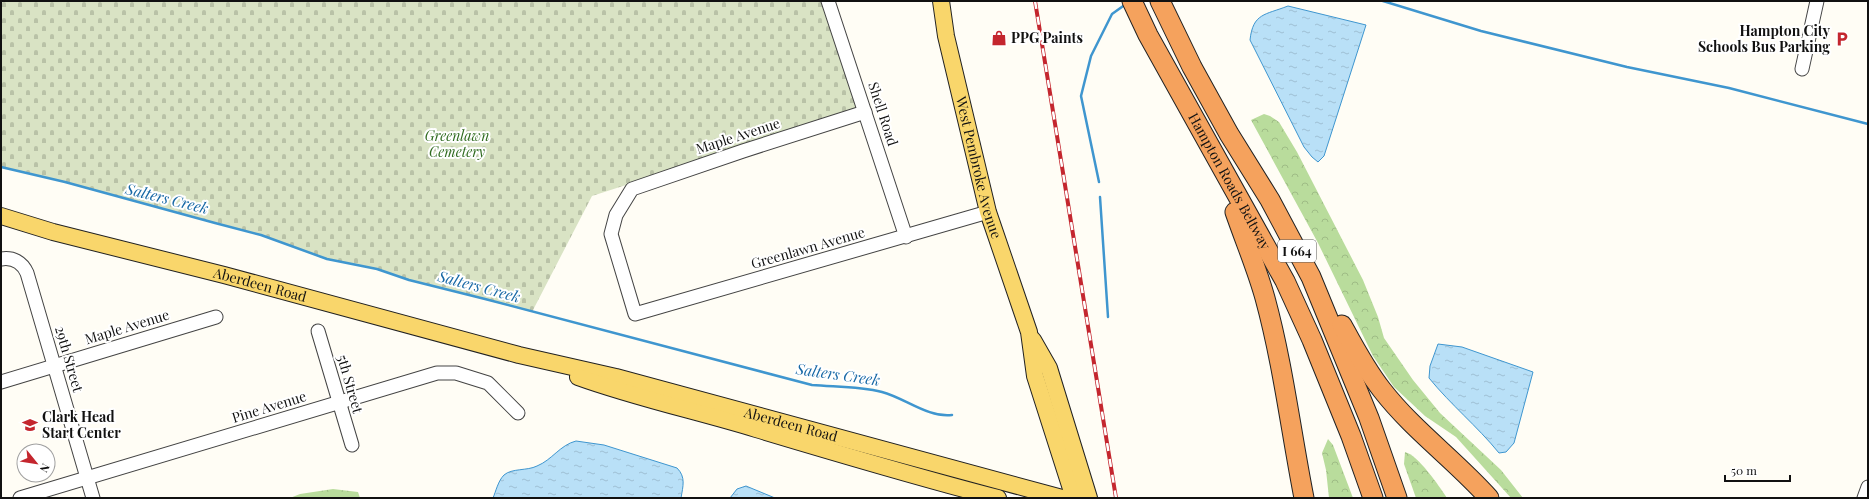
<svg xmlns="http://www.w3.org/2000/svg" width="1869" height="499" font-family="'Playfair Display',serif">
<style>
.forest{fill:url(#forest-crowns)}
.cemetery{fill:url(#cemetery-stones)}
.water{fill:url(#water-ripples);stroke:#3f96cf}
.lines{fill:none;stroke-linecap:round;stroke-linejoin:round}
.stream{stroke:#3f96cf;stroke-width:2.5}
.minor-casing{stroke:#444;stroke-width:15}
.major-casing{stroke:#222;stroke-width:18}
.highway-casing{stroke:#222;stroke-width:21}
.minor{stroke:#fff;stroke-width:13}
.major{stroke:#f9d66b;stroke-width:16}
.highway{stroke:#f5a25d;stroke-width:19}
.rail-casing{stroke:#c4262e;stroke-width:4}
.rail{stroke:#fff;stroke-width:2.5;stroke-dasharray:8;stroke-linecap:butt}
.labels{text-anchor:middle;stroke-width:4;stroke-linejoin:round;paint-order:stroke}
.shield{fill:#fff;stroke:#585858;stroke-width:1}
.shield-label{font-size:13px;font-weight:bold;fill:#111}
.poi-label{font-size:14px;font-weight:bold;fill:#111;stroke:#fff;text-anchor:start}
.street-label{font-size:14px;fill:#111;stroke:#fff}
.park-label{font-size:14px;font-style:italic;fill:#2f6b1f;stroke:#fff}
.water-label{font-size:15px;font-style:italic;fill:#1768a6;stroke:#fff}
</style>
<defs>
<pattern id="forest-crowns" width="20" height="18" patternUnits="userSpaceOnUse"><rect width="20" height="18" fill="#b9dc9c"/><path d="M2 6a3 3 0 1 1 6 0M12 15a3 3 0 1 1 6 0" fill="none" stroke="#9ebc85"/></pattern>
<pattern id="cemetery-stones" width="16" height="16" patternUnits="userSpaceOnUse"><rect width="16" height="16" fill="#d9e3c4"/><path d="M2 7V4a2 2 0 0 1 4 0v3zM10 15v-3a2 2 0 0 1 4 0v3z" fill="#b9c2a7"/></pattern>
<pattern id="water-ripples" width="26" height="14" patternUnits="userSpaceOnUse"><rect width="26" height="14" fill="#b9e0f7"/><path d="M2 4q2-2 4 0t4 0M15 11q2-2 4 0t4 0" fill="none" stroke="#9ebfd3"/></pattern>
</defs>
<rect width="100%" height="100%" fill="#fffdf5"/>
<g class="forest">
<polygon points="1264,114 1270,116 1279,122 1297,152 1363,280 1378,317 1384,338 1413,380 1440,413 1501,470 1523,498 1511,498 1456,437 1425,416 1394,387 1373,356 1318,243 1251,120"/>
<polygon points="1328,439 1333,445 1353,498 1329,498 1326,470 1322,453"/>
<path d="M1405 452C1418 455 1439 486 1447 498H1416L1404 464Z"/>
<polygon points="333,489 358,492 360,498 290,498 300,494"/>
</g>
<polygon class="cemetery" points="1,1 823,1 859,110 592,196 532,312 409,280 377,269 327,259 261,235 215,223 65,182 1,167"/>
<g class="water">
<path d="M1288 6 1366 25 1324 156 1318 162 1312 157 1304 147 1250 40C1253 13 1265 15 1288 6Z"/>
<path d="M1438 344 1462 347 1533 372 1514 443 1506 452 1499 453C1477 426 1451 405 1429 378L1430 366Z"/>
<path d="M576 441 604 445 677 468C686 477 683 486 681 498H493C496 491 498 481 504 475 512 468 527 471 537 466 552 460 560 445 576 441Z"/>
<polygon points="746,486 775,498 730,498 737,489"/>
</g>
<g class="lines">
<g class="stream">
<polyline points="1383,1 1481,31 1627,67 1729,88 1868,124"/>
<path d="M1 167 65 182 215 223 261 235 327 259 377 269 409 280 485 299 812 385C836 387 859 386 882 392 905 398 928 418 952 415"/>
<polyline points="1099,182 1081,96 1091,56 1112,14 1126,4"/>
<polyline points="1100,197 1108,317"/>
</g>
<g class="minor-casing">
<g id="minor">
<polyline points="828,1 906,237"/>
<polyline points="1802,69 1817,1"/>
<polyline points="865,112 743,151 632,189 616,215 611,234 635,314 988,212"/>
<path d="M1 259C13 257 22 262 27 273L93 498"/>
<polyline points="318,331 352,445"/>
<polyline points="1,382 216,317"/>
<polyline points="20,498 437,373 456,373 488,383 518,413"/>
<polyline points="1864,498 1868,487"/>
</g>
</g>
<g class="major-casing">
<g id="major">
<path id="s1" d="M941 1 946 36 988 212 1029 332 1035 376 1074 498"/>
<path id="s2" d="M1 216 53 232 224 275 519 355 616 377 1062 498"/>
<polyline points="1033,340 1049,368 1089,498"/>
<path d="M578 377C636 398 697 411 756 429 836 453 916 477 998 498"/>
</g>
</g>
<g class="highway-casing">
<g id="highway">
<path id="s3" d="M1132 1 1148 35 1285 281 1312 340 1351 436 1373 498"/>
<polyline points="1160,1 1192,67 1229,134 1270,200 1311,277 1369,418 1397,498"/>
<path d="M1235 212C1245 241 1257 269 1265 298 1283 364 1291 432 1304 498"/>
<path d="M1342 325C1354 347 1366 370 1382 390 1413 430 1455 460 1489 498"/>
</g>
</g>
<use href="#minor" class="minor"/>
<use href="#major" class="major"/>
<use href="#highway" class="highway"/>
<g class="rail-casing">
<polyline id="rail" points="1035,1 1116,498"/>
</g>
<use href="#rail" class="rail"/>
</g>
<defs>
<g id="shop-bare" transform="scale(1.2)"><path d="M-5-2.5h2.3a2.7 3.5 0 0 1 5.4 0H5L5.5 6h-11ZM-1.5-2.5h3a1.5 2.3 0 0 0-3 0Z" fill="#c4262e" stroke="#fff" stroke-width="2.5" paint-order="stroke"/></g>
<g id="parking-bare" transform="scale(1.2)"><path d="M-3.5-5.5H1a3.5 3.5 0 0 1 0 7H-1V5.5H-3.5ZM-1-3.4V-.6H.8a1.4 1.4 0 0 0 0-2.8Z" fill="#c4262e" stroke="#fff" stroke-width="2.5" paint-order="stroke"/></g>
<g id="school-bare" transform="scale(1.2)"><path d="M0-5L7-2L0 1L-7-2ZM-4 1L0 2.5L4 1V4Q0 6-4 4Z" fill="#c4262e" stroke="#fff" stroke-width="2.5" paint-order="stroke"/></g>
</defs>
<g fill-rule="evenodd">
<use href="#shop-bare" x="999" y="38"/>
<use href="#parking-bare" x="1842" y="39"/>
<use href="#school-bare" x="30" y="425"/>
</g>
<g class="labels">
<rect class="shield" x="1278" y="240" width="38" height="22" rx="3"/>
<g class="shield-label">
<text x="1297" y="256">I 664</text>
</g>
<g class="poi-label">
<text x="1830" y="36" text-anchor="end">Hampton City<tspan x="1830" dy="16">Schools Bus Parking</tspan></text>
<text x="1011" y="43">PPG Paints</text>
<text x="42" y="422">Clark Head<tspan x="42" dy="16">Start Center</tspan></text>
</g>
<g class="street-label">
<text transform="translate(883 114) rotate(72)" y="5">Shell Road</text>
<text transform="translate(738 136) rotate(-18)" y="5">Maple Avenue</text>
<text dy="5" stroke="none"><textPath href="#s1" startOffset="171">West Pembroke Avenue</textPath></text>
<text dy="5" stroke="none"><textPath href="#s3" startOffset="205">Hampton Roads Beltway</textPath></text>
<text transform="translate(808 248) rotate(-16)" y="5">Greenlawn Avenue</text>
<text dy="5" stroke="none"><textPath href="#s2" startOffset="268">Aberdeen Road</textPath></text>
<text transform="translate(127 327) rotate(-17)" y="5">Maple Avenue</text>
<text transform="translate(69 359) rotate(74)" y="5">29th Street</text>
<text transform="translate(350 384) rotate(74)" y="5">5th Street</text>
<text transform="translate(269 407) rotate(-17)" y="5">Pine Avenue</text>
<text dy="5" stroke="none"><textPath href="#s2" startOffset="817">Aberdeen Road</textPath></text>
</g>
<g class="park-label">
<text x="457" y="141">Greenlawn<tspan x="457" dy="16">Cemetery</tspan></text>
</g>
<g class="water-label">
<text transform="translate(167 199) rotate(14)" y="5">Salters Creek</text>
<text transform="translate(479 287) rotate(15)" y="5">Salters Creek</text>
<text transform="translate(838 375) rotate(8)" y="5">Salters Creek</text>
</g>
</g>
<rect width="1869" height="499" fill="none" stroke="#111111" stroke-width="4"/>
<g transform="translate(36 463) rotate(120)"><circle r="19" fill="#ffffff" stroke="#a0a0a0"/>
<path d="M0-3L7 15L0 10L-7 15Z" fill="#c4262e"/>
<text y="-6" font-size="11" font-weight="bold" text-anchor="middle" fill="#111111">N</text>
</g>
<path d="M1725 475v6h65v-6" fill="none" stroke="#111111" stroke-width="2"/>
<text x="1731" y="475" font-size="12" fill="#111111" stroke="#ffffff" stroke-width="3" paint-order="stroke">50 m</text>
</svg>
